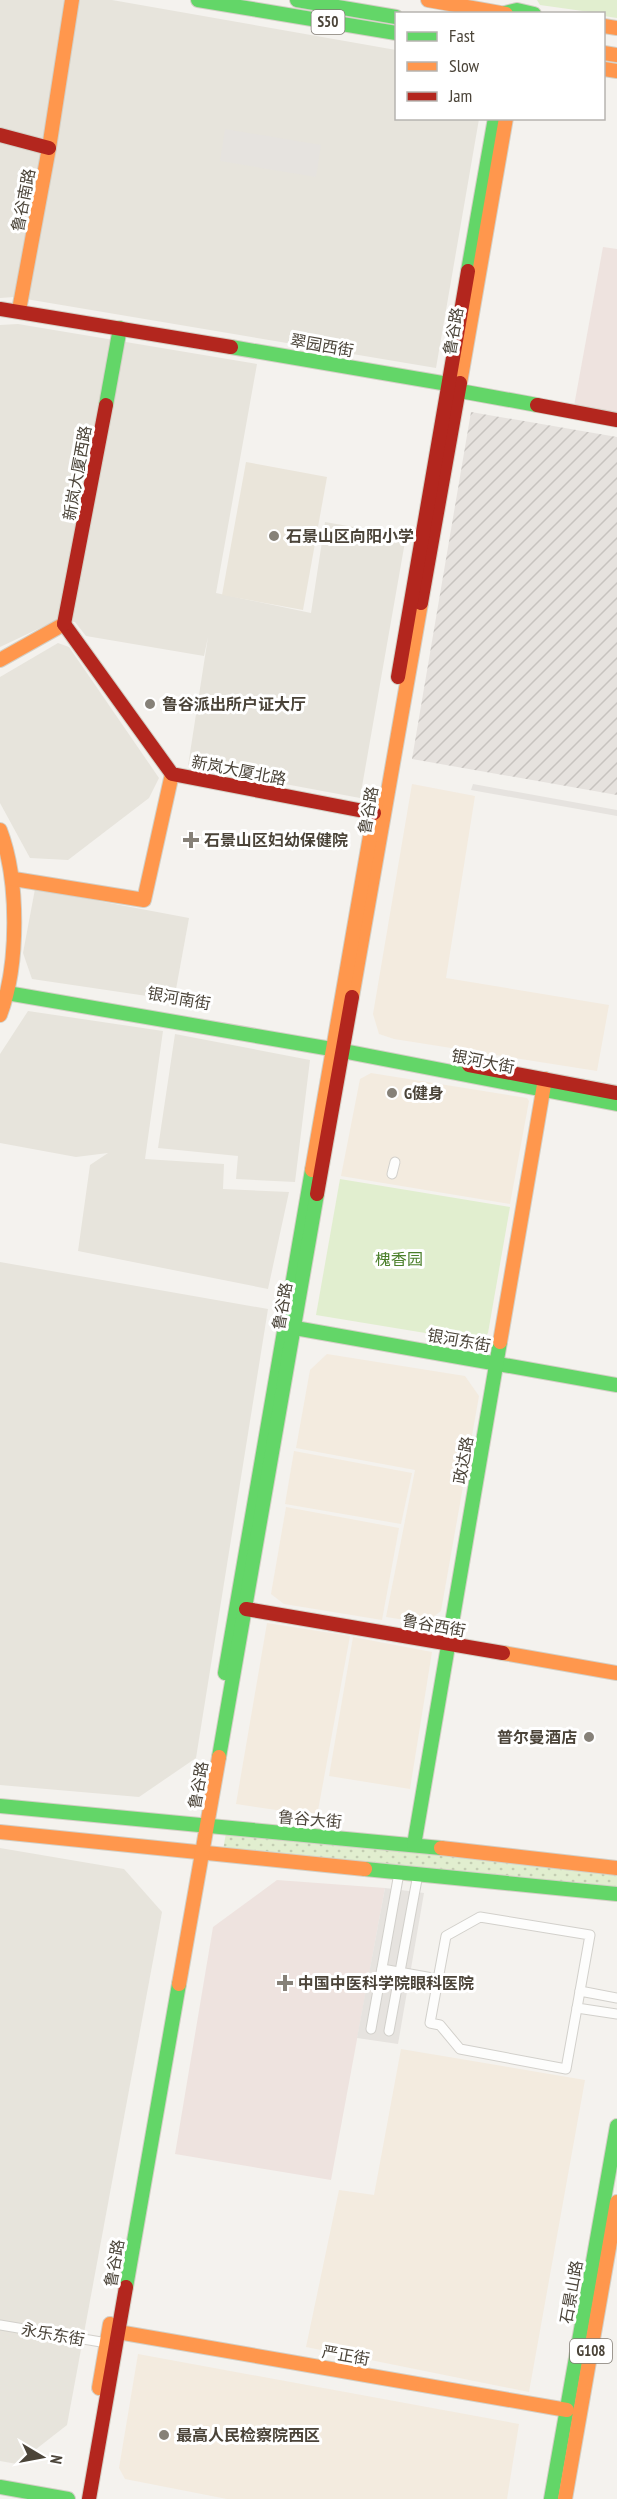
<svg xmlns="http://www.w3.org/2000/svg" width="617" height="2499" font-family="'PT Sans Narrow','Noto Sans SC',sans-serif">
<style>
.residential{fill:#e7e4dc}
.commercial{fill:#f3ebdf}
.industrial{fill:url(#industrial-furrows)}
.education{fill:#eae5da}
.medical{fill:#eee3df}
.grass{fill:url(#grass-dots)}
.green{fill:#e1eecf}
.parking{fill:#e6e3df}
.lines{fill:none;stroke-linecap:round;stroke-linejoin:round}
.street-casing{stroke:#d2d0cb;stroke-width:11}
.fast-casing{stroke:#d3cfc5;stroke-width:16}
.slow-casing{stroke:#d3cfc5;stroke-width:16}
.jam-casing{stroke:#d3cfc5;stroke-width:16}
.street{stroke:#fdfdfc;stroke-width:9}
.fast{stroke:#63d668;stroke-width:14}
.slow{stroke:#ff974d;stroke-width:14}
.jam{stroke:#b3261e;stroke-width:14}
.poi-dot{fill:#868178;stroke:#fff;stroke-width:2}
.labels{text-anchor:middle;stroke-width:6;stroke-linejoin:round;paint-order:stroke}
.shield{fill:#fff;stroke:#817c74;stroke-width:1.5}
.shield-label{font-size:15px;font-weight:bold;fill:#4b4439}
.street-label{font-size:16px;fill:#4b4439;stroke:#fff}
.poi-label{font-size:16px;font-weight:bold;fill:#4b4439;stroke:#fff;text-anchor:start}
.park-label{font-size:16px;fill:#4a7f2a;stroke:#fff}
</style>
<defs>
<pattern id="industrial-furrows" width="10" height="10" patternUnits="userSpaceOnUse" patternTransform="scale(1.5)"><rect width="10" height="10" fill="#e6e2de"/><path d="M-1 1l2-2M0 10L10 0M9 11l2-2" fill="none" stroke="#c7c3bf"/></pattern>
<pattern id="grass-dots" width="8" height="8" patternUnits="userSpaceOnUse" patternTransform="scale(1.5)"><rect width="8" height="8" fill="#e1eecf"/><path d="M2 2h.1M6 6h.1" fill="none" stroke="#c3cdb2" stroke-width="1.8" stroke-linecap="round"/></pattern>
</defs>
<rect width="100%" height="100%" fill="#f4f2ee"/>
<g class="residential">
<polygon points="0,0 112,0 396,50 396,118 479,119 436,368 14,297 0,298"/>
<polygon points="18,324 257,364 216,593 311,613 325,522 406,536 360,798 188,766 208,637 204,656 86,636 75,622 57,620 0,647 0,325"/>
<polygon points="58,643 69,647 159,778 149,798 68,860 30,858 0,803 0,677"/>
<polygon points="35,889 189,918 174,1000 32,979 23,953"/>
<polygon points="28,1011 163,1031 145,1159 224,1164 223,1189 289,1192 268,1289 78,1251 90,1165 108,1153 76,1157 0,1143 0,1054"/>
<polygon points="175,1034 310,1060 295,1182 236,1179 238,1156 158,1148"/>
<polygon points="0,1262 268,1309 196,1758 139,1797 0,1785"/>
<polygon points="0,1848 124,1869 162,1912 67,2425 17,2464 0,2461"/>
</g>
<g class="commercial">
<polygon points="412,784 475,796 446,978 609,1005 597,1071 394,1039 379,1034 373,1014"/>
<polygon points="371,1073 527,1098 529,1101 510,1204 341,1176 360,1079"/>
<polygon points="327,1354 465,1376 479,1396 441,1611 425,1623 386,1617 415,1470 296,1448 310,1370"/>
<polygon points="294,1451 412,1473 401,1524 285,1504"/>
<polygon points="286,1507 399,1528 382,1620 284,1604 271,1594"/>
<polygon points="267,1623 350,1636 317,1816 236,1804"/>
<polygon points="353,1637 432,1652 410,1789 329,1776"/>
<polygon points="401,2049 585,2080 529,2392 306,2347 339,2190 374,2195"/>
<polygon points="138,2354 519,2424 507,2499 227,2499 125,2479 119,2468"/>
</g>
<polygon class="industrial" points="471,412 617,437 617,795 412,759"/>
<polygon class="education" points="246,462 327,477 303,610 222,595"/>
<g class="medical">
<polygon points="603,247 617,249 617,413 574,406"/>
<polygon points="277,1880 385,1888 331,2180 175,2154 213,1927"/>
</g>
<polygon class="grass" points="226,1833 414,1850 617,1872 617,1890 223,1850"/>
<g class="green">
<polygon points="537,0 617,0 617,18 604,16 604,14 540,5"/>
<polygon points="340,1179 510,1207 488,1333 480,1342 316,1315"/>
</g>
<g class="parking">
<polygon points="225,129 321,145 316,177 220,161"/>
<polygon points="473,784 617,810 617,816 471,790"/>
<polygon points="385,1888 424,1893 398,2044 357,2038"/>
</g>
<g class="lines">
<g class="street-casing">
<g id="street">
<polyline points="392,1174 395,1162"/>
<polyline points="382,1969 438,1979"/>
<polyline points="617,1998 580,1991 577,2008 617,2014"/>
<polyline points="577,2008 566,2069 460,2049 440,2025 430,2023 446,1936 480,1917 590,1935 580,1991"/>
<polyline points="371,2029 399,1873"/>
<polyline points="389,2031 418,1874"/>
<polyline points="0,2325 107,2343"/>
</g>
</g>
<g class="fast-casing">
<g id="fast">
<polyline points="198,0 396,33"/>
<polyline points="297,0 396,17"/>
<polyline points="505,13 517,10 534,14"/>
<polyline points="468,271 495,118"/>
<polyline points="231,347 448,384 460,391 537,405"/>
<polyline points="106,405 120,328"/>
<polyline points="7,993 343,1051 617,1104"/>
<polyline points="295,1328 617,1385"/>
<polyline points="225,1673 312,1170"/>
<polyline points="219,1757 317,1194"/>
<polyline points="0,1806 441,1848"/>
<polyline points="414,1845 500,1342"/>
<polyline points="365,1869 617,1894"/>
<polyline points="126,2287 179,1984"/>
<polyline points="0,2487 68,2499"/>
<polyline points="551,2499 617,2126"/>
</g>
</g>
<g class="slow-casing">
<g id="slow">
<polyline points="428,0 506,14"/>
<polyline points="604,26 617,28"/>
<polyline points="604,53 617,55"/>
<polyline points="604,69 617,71"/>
<polyline points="19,310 49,148 72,0"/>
<polyline points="460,383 506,118"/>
<polyline points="0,660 64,624"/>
<path d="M0 830C19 880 19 965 0 1015"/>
<polyline points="14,879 144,900 172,774"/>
<polyline points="352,997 421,603"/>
<polyline points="312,1170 377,796"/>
<polyline points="500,1342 545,1079"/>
<polyline points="503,1653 617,1673"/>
<polyline points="0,1832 365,1869"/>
<polyline points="441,1848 617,1868"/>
<polyline points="179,1984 219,1757"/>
<polyline points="118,2332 567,2410"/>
<polyline points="99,2388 110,2324"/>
<polyline points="565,2499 617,2202"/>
</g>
</g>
<g class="jam-casing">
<g id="jam">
<polyline points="0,135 49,148"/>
<polyline points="0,309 231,347"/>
<polyline points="537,405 617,420"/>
<polyline points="421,603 460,383"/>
<polyline points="64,624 172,774 374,813"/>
<polyline points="64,624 106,405"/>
<polyline points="398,677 468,271"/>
<polyline points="469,1065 617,1093"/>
<polyline points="317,1194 352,997"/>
<polyline points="246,1609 503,1653"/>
<polyline points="89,2499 126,2287"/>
</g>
</g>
<use href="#street" class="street"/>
<use href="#fast" class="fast"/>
<use href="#slow" class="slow"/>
<use href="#jam" class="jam"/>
</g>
<g class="poi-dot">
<circle cx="274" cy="536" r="6"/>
<circle cx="150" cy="704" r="6"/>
<path d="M188 831h6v6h6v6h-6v6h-6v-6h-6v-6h6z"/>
<circle cx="392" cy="1093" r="6"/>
<circle cx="589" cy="1737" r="6"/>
<path d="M282 1974h6v6h6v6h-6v6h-6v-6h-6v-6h6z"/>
<circle cx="164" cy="2435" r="6"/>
</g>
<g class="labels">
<g class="shield">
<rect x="311.5" y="10" width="33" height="24" rx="4.5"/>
<rect x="570" y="2339" width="42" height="24" rx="4.5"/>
</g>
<g class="shield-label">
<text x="328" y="27">S50</text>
<text x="591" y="2356">G108</text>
</g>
<g class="street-label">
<text transform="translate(23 200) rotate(-79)" y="6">鲁谷南路</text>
<text transform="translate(453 331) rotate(-80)" y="6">鲁谷路</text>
<text transform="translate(322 345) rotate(10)" y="6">翠园西街</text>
<text transform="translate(77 473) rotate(-80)" y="6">新岚大厦西路</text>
<text transform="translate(239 770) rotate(11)" y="6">新岚大厦北路</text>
<text transform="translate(368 810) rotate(-80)" y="6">鲁谷路</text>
<text transform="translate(179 998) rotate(10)" y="6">银河南街</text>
<text transform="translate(483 1061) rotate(11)" y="6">银河大街</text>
<text transform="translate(282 1306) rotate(-80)" y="6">鲁谷路</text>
<text transform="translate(459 1340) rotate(10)" y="6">银河东街</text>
<text transform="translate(463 1460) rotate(-80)" y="6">政达路</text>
<text transform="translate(434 1625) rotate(10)" y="6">鲁谷西街</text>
<text transform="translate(198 1785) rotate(-80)" y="6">鲁谷路</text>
<text transform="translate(310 1819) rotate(5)" y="6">鲁谷大街</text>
<text transform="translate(114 2263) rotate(-80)" y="6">鲁谷路</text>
<text transform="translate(571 2292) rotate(-80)" y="6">石景山路</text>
<text transform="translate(53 2334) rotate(10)" y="6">永乐东街</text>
<text transform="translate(346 2355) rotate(10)" y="6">严正街</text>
</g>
<g class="poi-label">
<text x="286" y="542">石景山区向阳小学</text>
<text x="162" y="710">鲁谷派出所户证大厅</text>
<text x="204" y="846">石景山区妇幼保健院</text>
<text x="404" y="1099">G健身</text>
<text x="577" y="1743" text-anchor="end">普尔曼酒店</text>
<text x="298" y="1989">中国中医科学院眼科医院</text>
<text x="176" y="2441">最高人民检察院西区</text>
</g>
<g class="park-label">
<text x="399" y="1265">槐香园</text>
</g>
</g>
<rect x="395" y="12" width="210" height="108" fill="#ffffff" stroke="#b7b4b0" stroke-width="1.5"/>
<rect x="407" y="32" width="30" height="9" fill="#63d668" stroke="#b7b4b0" stroke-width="1.5"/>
<text x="449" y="42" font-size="18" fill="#4b4439">Fast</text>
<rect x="407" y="62" width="30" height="9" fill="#ff974d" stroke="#b7b4b0" stroke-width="1.5"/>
<text x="449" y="72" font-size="18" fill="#4b4439">Slow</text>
<rect x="407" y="92" width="30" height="9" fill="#b3261e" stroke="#b7b4b0" stroke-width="1.5"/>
<text x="449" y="102" font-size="18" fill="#4b4439">Jam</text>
<g transform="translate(42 2457) rotate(100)" stroke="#ffffff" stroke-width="4.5" paint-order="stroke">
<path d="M0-4.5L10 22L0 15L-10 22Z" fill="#4b4439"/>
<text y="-9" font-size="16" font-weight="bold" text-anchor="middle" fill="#4b4439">N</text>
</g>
</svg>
